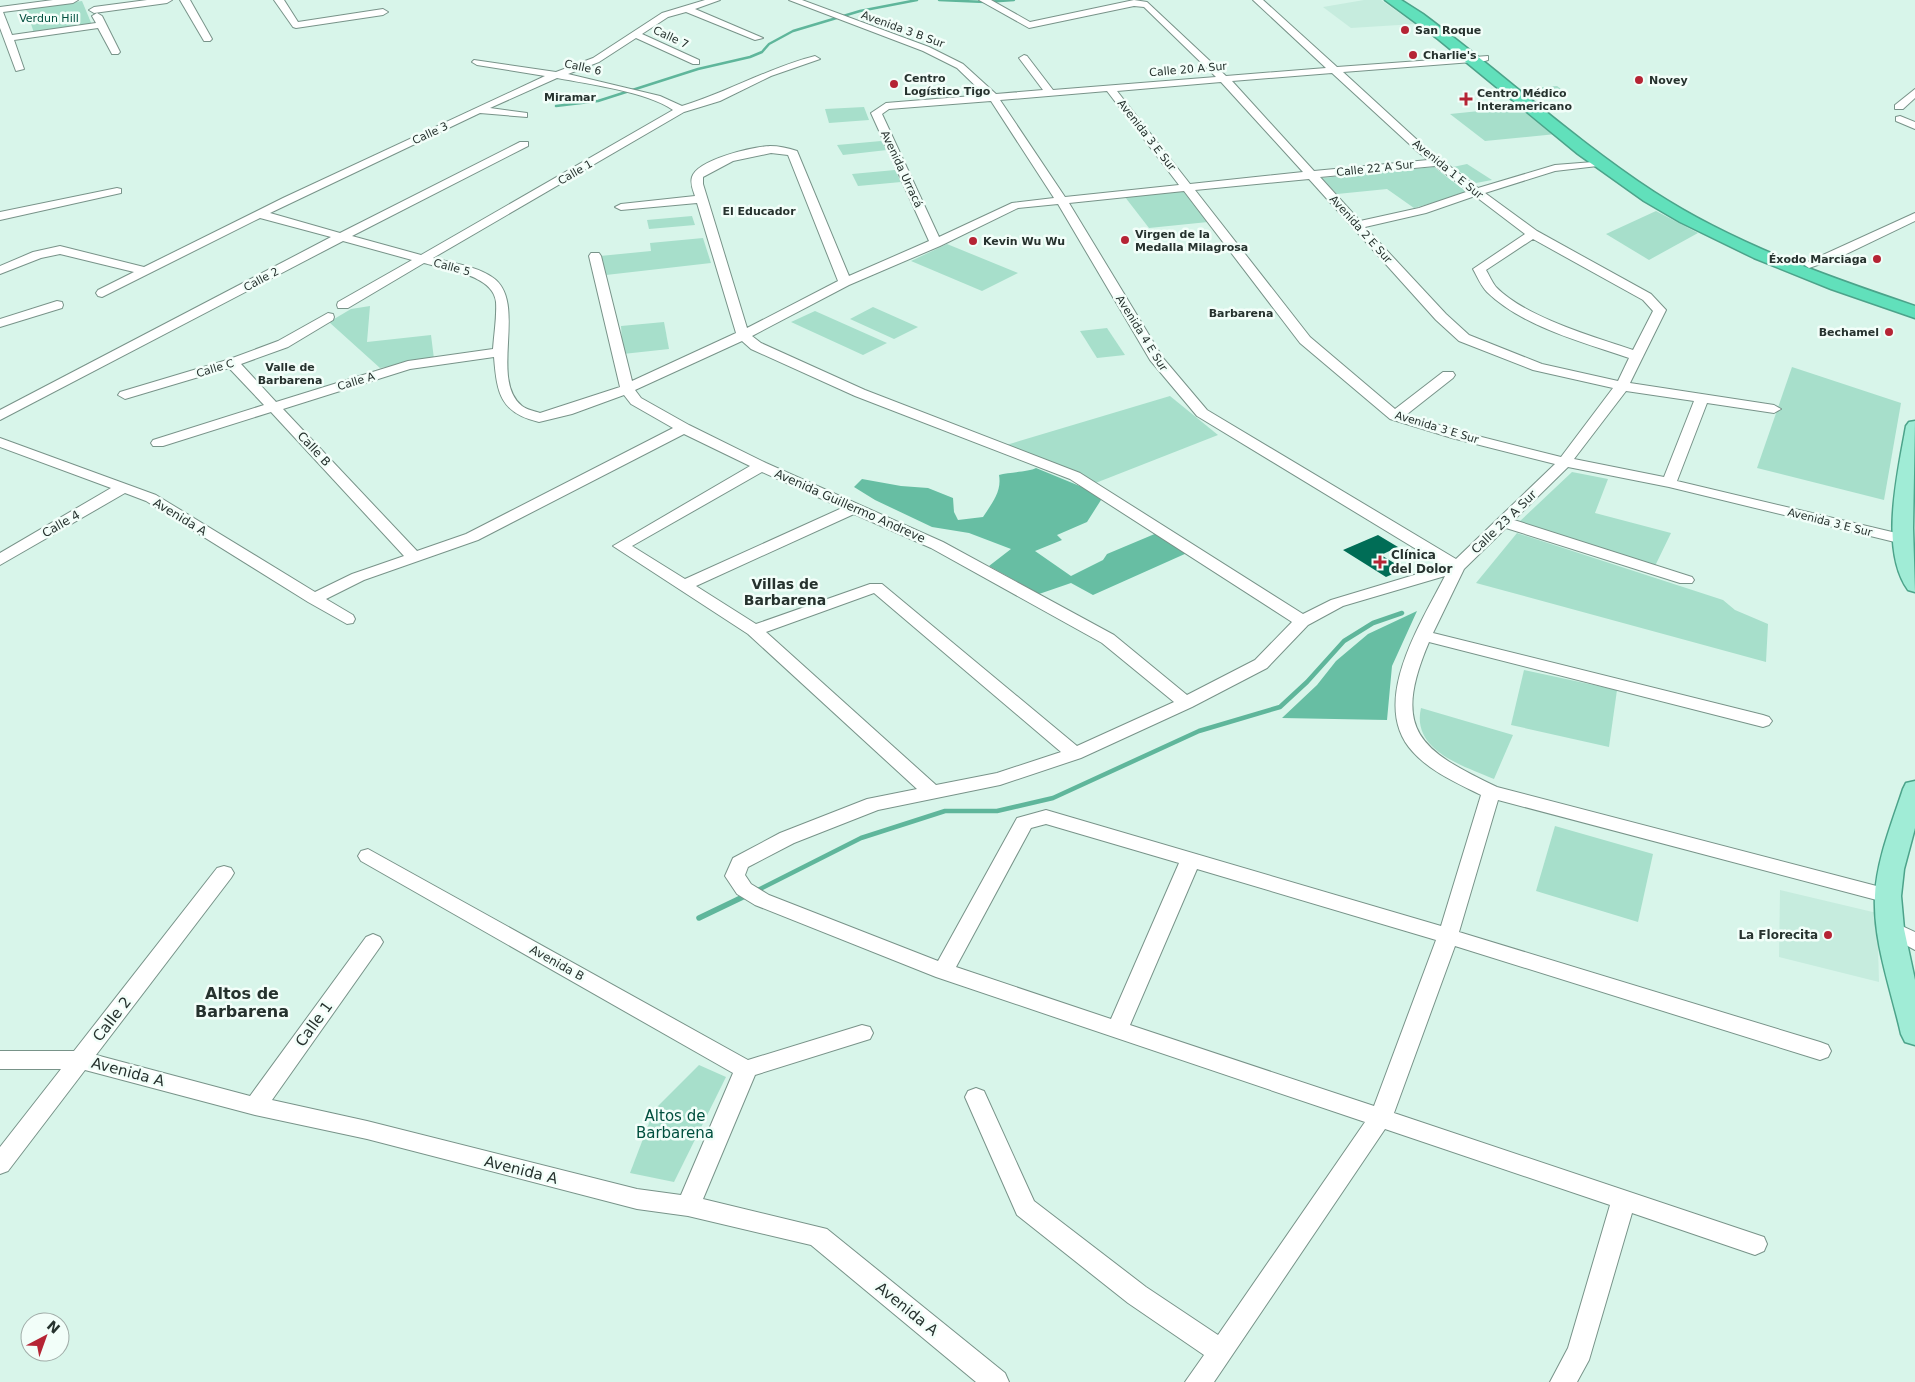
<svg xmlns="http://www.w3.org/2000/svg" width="1915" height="1382" font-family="'DejaVu Sans',sans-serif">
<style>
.built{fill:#c6ecde}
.green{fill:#a7dfcb}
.forest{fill:#67bea3}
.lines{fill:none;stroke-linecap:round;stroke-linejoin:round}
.stream-far2{stroke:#5fb69b;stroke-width:2.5}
.stream-far1{stroke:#5fb69b;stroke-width:4.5}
.stream{stroke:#5fb69b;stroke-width:5.5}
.building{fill:#006d56}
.minor-tunnel{stroke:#b4cec4;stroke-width:10;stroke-dasharray:10 5;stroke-linecap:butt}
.minor-casing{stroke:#789389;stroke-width:2}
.major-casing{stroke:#4ca38a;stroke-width:3}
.highway-casing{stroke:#4ca38a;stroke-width:3}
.minor{fill:#fff;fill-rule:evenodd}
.major{fill:#a0ecd6;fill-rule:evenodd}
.highway{fill:#61e0bb;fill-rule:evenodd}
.poi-dot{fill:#b52434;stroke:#f2fef9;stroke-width:2}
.labels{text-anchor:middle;stroke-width:5;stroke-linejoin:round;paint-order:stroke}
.far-park-label{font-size:11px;fill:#004f3e;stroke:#f2fef9}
.far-street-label{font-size:11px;fill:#26322e;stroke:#f2fef9}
.far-poi-label{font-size:11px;font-weight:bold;fill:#26322e;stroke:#f2fef9;text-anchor:start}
.far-neighbourhood-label{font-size:11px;font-weight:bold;fill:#26322e;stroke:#f2fef9}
.street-label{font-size:12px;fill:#26322e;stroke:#f2fef9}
.poi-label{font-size:12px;font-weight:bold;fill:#26322e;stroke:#f2fef9;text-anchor:start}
.neighbourhood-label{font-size:14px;font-weight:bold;fill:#26322e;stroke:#f2fef9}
.near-street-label{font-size:15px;fill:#26322e;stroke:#f2fef9}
.near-park-label{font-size:15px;fill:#004f3e;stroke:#f2fef9}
.near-neighbourhood-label{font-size:16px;font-weight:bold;fill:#26322e;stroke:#f2fef9}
</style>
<rect width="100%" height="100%" fill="#d8f5ea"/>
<g class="built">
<polygon points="1364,0 1381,0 1415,24 1351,28 1323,7"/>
<polygon points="1780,890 1877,913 1879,982 1779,957"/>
</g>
<g class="green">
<polygon points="82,1 92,25 34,33 26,9"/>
<polygon points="1557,86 1569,95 1543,97 1531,88"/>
<polygon points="864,107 869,120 829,123 825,109"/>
<polygon points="1499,109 1502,111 1522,109 1556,134 1485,141 1450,114"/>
<polygon points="881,141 887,150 843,155 837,145"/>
<polygon points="1467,164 1492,180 1476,183 1453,167"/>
<polygon points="1434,167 1468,193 1414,208 1387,189 1337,194 1322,178"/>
<polygon points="895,170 901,182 858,186 852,174"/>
<polygon points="1183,191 1208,222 1149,228 1125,197"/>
<polygon points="1656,211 1698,233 1649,260 1606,234"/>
<polygon points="692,216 695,225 649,229 647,220"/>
<polygon points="703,238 711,263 606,275 600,256 651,251 650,243"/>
<polygon points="947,244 1018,273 982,291 911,261"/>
<polygon points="370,306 367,342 431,335 434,359 380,368 329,322 351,309"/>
<polygon points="873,307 918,327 894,339 850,319"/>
<polygon points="815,311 887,343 863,355 791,322"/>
<polygon points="664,322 669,349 623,354 621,326"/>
<polygon points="1107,328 1125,355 1097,358 1080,331"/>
<polygon points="1792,367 1901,403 1884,500 1757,468"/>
<polygon points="1170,396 1218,435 1093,484 1003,446"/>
<polygon points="1572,472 1608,479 1595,513 1671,533 1655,566 1519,522"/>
<polygon points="1517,533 1723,600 1735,610 1768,624 1766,662 1476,583"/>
<polygon points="1524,670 1617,690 1609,747 1511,725"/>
<path d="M1421 708 1513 735 1494 779C1463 766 1411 750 1421 708Z"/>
<polygon points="1555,826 1653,854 1638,922 1536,891"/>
<polygon points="699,1065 726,1077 674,1182 630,1173 654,1110"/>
</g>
<g class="forest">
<path d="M1036 468 1099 494 1101 500 1087 522 1057 535 1062 540 1035 551 1071 576 1103 560 1107 554 1157 533 1187 553 1093 595 1071 583 1039 594 989 566 1011 549 969 533 932 527 875 500 854 487 862 479 901 486 928 488 953 498 954 512 958 520 983 517C992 503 1002 492 999 475 1009 472 1029 472 1036 468Z"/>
<polygon points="1417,611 1392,666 1387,720 1282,718 1317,685 1336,661 1368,634"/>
</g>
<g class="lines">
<g class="stream-far2">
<polyline points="939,0 985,2 1014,0"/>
<polyline points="556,106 598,101 698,69 750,57 762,52 769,44 793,31 860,11 917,0"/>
</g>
<polyline class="stream-far1" points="756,891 861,838 945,811 997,811 1053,798 1199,731 1280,707 1307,682 1344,641 1373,623 1402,613"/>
<g class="stream">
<polyline points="756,891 758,890"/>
<polyline points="699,918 747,895"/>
</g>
</g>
<polygon class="building" points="1378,535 1398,547 1381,555 1404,569 1386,577 1343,550"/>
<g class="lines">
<polyline class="minor-tunnel" points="26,20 27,23"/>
<g class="minor-casing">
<g id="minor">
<polygon points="53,0 78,0 73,3 3,12 12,35 96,23 92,16 97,13 102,16 120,52 118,54 112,54 98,28 14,40 24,69 16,71 0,28 0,7"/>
<polygon points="147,0 172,0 167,3 94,13 89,10 94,7"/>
<polygon points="180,0 190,0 212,39 210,41 204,41"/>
<polygon points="274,0 284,0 298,22 383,9 388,12 383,15 296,28 293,27"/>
<path d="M705 0H720L695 9 763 38 755 40 686 12 668 17 642 34 699 60V64H693L636 38 599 62 568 74 660 96 682 106C728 92 768 68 815 56L820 59 771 76 720 101 684 112 433 258C452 263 476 266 492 277 529 301 488 379 522 406 527 410 535 411 540 413L620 387 589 256 591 253H599L601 256 632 381 736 333 697 203 621 210 615 207 621 204 695 196C693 190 690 184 692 177 698 159 753 147 770 146 779 146 788 148 797 151L849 276 929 241 871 113 886 103 985 95 957 68 923 51 789 0H802L929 47 963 64 996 94 1043 90 1019 58 1024 55 1027 56 1053 90 1216 77 1144 7 1134 6 1029 28 979 0H991L1030 22 1134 0 1147 2 1226 76 1326 68 1253 0H1263L1337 67 1488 56V60L1485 61 1343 72 1426 148 1478 188 1555 165 1606 161V165L1555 171 1485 193 1537 231 1651 294 1666 310 1630 383 1774 405 1781 409 1774 413 1707 403 1677 481 1909 536 1911 539 1903 544 1669 487 1568 467 1514 520 1692 577 1694 580 1692 583H1680L1506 528 1464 569 1433 633 1763 715 1769 717 1772 721 1769 725 1763 727 1429 642C1391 731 1420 750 1497 787L1888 889 1895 891 1898 896 1895 901 1888 903 1498 800 1459 932 1820 1042 1828 1045 1831 1051 1828 1057 1820 1060 1455 946 1394 1113 1764 1237 1767 1244 1764 1251 1755 1255 1632 1213 1589 1360 1577 1382H1550L1568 1348 1610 1205 1385 1129 1214 1382H1185L1204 1355 1128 1303 1017 1215 965 1097 968 1091 976 1088 984 1091 1034 1201 1146 1287 1218 1335 1365 1122 936 977 755 905 737 894 725 876 733 858 780 833 867 799 917 789 748 634 613 546 750 466 684 434 478 540 364 580 326 599 353 615 355 619 353 623 347 624 308 602 146 501 125 493 0 565V553L111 488 0 447V438L156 495 315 592 352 574 404 556 271 412 163 446H153L151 443 153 440 264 405 229 368 125 399 118 395 120 392 227 360 278 341 328 313 333 314 334 317 333 320 288 347 241 364 276 402 408 361 493 349C494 334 497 317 496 302 494 275 445 269 424 263L348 308H338L337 305 338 302 412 260 343 241 0 420V410L331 237 260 218 102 297 98 296 96 293 98 290 134 272 60 254 41 258 0 274V266L33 252 60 246 144 267 283 198 545 76 477 65 472 62 474 60 556 72 593 58 662 13ZM1332 73 1418 152 1428 160 1314 171 1232 81ZM557 78C588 84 648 92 673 110L421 255 352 236 528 146V142H520L340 233 270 213 480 113 527 117V113L490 108ZM1221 82 1303 172 1190 184 1117 91ZM1107 91 1179 185 1065 197 1000 100ZM991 101 1054 198 1012 203 939 237 882 114 889 109ZM771 153 788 155 838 281 747 328 703 184V177L733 161ZM1435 166 1469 191 1419 208 1360 221 1320 177ZM1309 179 1436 320 1459 341 1533 370 1613 388 1561 457 1462 432 1406 415 1453 378 1455 375 1453 372H1443L1395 409 1310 337 1195 190ZM1184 191 1300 343 1390 419 1452 438 1555 464 1456 559 1207 410 1163 358 1069 203ZM1475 196 1525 234 1473 269C1477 276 1481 286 1487 292 1523 327 1583 342 1629 358L1618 381 1542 364 1469 335 1446 314 1365 227 1426 213ZM1058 204 1150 360 1197 416 1444 566 1331 600 1303 614 1080 473 865 390 761 343 752 336 849 285 940 246 1018 208ZM1533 239 1643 300 1653 311 1633 350C1594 337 1525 317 1496 287 1492 282 1489 275 1486 270ZM742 341 751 349 855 396 1070 479 1292 622 1255 660 1187 695 1114 635 943 542 766 463 689 425 641 398 635 390ZM494 357C497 393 500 413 539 422L572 414 624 395 631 404 673 428 466 534 417 551 283 409 410 369ZM1626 391 1694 401 1664 477 1574 459ZM762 472 842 508 685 579 632 546ZM854 514 931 548 1102 643 1174 702 1077 746 882 584H870L756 624 696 586ZM1445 576C1421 623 1368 704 1413 752 1431 772 1457 783 1481 795L1441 926 1046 810 1017 818 938 961 769 895 751 884 745 875 748 867 794 843 878 810 1000 785 1081 758 1192 707 1267 668 1308 625 1343 606ZM874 593 1061 752 997 773 936 785 766 632ZM1046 824 1179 863 1111 1019 956 967 1031 828ZM1197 869 1436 940 1374 1106 1130 1025Z"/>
<polygon points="1915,89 1915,98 1903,109 1895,109 1895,105"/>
<polygon points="1900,116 1915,122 1915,129 1896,121 1896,117"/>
<polygon points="117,188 121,189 121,193 0,220 0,212"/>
<polygon points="1915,213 1915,221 1838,258 1809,268 1803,264"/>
<polygon points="57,301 62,302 63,305 62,308 0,327 0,319"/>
<polygon points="368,849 748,1060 862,1025 870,1027 873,1033 870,1039 755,1075 703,1199 827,1229 1005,1373 1009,1382 976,1382 811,1245 688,1216 637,1209 367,1139 255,1115 85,1070 8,1171 0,1174 0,1147 61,1069 0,1069 0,1051 74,1051 217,868 224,866 231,868 234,873 231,878 96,1055 250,1096 366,937 373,934 380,937 383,942 380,947 272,1100 367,1121 637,1189 681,1195 733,1073 361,861 358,856 361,851"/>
<polygon points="1891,921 1915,932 1915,950 1884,933 1881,928 1884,923"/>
</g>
</g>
<g class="major-casing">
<g id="major">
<path d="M1915 421 1913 528 1915 592 1908 590C1879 549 1898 472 1906 426L1909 422Z"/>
<path d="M1915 781V828L1904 869 1901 896 1904 929 1915 980V1045L1905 1042 1901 1034C1891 989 1873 942 1875 896 1877 859 1892 823 1903 789L1906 783Z"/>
</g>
</g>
<g class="highway-casing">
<path id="highway" d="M1385 0H1401L1423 14C1501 72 1573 139 1654 192 1734 244 1826 276 1915 306V318L1831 289 1754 258 1680 222 1644 201 1578 154 1438 39Z"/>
</g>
<use href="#minor" class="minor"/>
<use href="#major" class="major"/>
<use href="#highway" class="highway"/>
</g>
<g class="poi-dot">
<circle cx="1405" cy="30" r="5"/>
<circle cx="1413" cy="55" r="5"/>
<circle cx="1639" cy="80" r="5"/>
<circle cx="894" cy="84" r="5"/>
<path d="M1463.5 91.5h5v5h5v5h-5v5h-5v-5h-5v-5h5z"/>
<circle cx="1125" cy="240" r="5"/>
<circle cx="973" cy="241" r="5"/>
<circle cx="1877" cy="259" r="5"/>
<circle cx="1889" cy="332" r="5"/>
<path d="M1377.5 554.5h5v5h5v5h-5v5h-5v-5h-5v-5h5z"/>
<circle cx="1828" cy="935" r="5"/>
</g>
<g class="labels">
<g class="far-park-label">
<text x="49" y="22">Verdun Hill</text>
</g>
<g class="far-street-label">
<text transform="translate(903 29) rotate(20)" y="4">Avenida 3 B Sur</text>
<text transform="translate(671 37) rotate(25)" y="4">Calle 7</text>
<text transform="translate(583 67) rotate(12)" y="4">Calle 6</text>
<text transform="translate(1188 69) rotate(-5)" y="4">Calle 20 A Sur</text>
<text transform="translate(430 133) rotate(-25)" y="4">Calle 3</text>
<text transform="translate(1147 135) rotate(52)" y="4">Avenida 3 E Sur</text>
<text transform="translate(1375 168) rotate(-6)" y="4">Calle 22 A Sur</text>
<text transform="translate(902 169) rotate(65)" y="4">Avenida Urracá</text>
<text transform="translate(1448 169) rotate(39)" y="4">Avenida 1 E Sur</text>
<text transform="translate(575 172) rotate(-30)" y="4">Calle 1</text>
<text transform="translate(1361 229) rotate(48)" y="4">Avenida 2 E Sur</text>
<text transform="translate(452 267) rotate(15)" y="4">Calle 5</text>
<text transform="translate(261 279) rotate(-28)" y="4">Calle 2</text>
<text transform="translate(1142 333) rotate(58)" y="4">Avenida 4 E Sur</text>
<text transform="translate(215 368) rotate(-17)" y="4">Calle C</text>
<text transform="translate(356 381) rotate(-17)" y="4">Calle A</text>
<text transform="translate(1437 427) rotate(17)" y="4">Avenida 3 E Sur</text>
<text transform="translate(1830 522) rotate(14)" y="4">Avenida 3 E Sur</text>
</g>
<g class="far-poi-label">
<text x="1415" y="34">San Roque</text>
<text x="1423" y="59">Charlie's</text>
<text x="904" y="82">Centro<tspan x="904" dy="13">Logístico Tigo</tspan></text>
<text x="1649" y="84">Novey</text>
<text x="1477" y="97">Centro Médico<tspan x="1477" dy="13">Interamericano</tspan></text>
<text x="1135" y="238">Virgen de la<tspan x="1135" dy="13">Medalla Milagrosa</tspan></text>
<text x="983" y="245">Kevin Wu Wu</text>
<text x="1867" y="263" text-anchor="end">Éxodo Marciaga</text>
<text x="1879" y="336" text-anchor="end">Bechamel</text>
</g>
<g class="far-neighbourhood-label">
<text x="570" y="101">Miramar</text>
<text x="759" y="215">El Educador</text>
<text x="1241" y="317">Barbarena</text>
<text x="290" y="371">Valle de<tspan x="290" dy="13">Barbarena</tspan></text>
</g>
<g class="street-label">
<text transform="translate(314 449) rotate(47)" y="4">Calle B</text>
<text transform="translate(850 506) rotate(24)" y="4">Avenida Guillermo Andreve</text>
<text transform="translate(180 517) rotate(31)" y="4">Avenida A</text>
<text transform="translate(1504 522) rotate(-44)" y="4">Calle 23 A Sur</text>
<text transform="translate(61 524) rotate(-30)" y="4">Calle 4</text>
<text transform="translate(557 963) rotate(29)" y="4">Avenida B</text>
</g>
<g class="poi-label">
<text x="1391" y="559">Clínica<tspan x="1391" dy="14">del Dolor</tspan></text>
<text x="1818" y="939" text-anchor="end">La Florecita</text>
</g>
<g class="neighbourhood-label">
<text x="785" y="589">Villas de<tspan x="785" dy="16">Barbarena</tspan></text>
</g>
<g class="near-street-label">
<text transform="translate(112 1019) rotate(-52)" y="5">Calle 2</text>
<text transform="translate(314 1024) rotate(-54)" y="5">Calle 1</text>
<text transform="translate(128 1072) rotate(15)" y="5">Avenida A</text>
<text transform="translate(521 1170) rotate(14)" y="5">Avenida A</text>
<text transform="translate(907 1309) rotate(39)" y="5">Avenida A</text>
</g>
<g class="near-park-label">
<text x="675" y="1121">Altos de<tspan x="675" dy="17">Barbarena</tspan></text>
</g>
<g class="near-neighbourhood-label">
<text x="242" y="999">Altos de<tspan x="242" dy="18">Barbarena</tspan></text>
</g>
</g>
<g transform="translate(45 1337) rotate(41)"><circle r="24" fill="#f2fef9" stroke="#a0aca8"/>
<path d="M0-4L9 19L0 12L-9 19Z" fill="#b52434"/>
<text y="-8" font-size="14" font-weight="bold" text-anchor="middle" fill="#26322e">N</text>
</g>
</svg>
